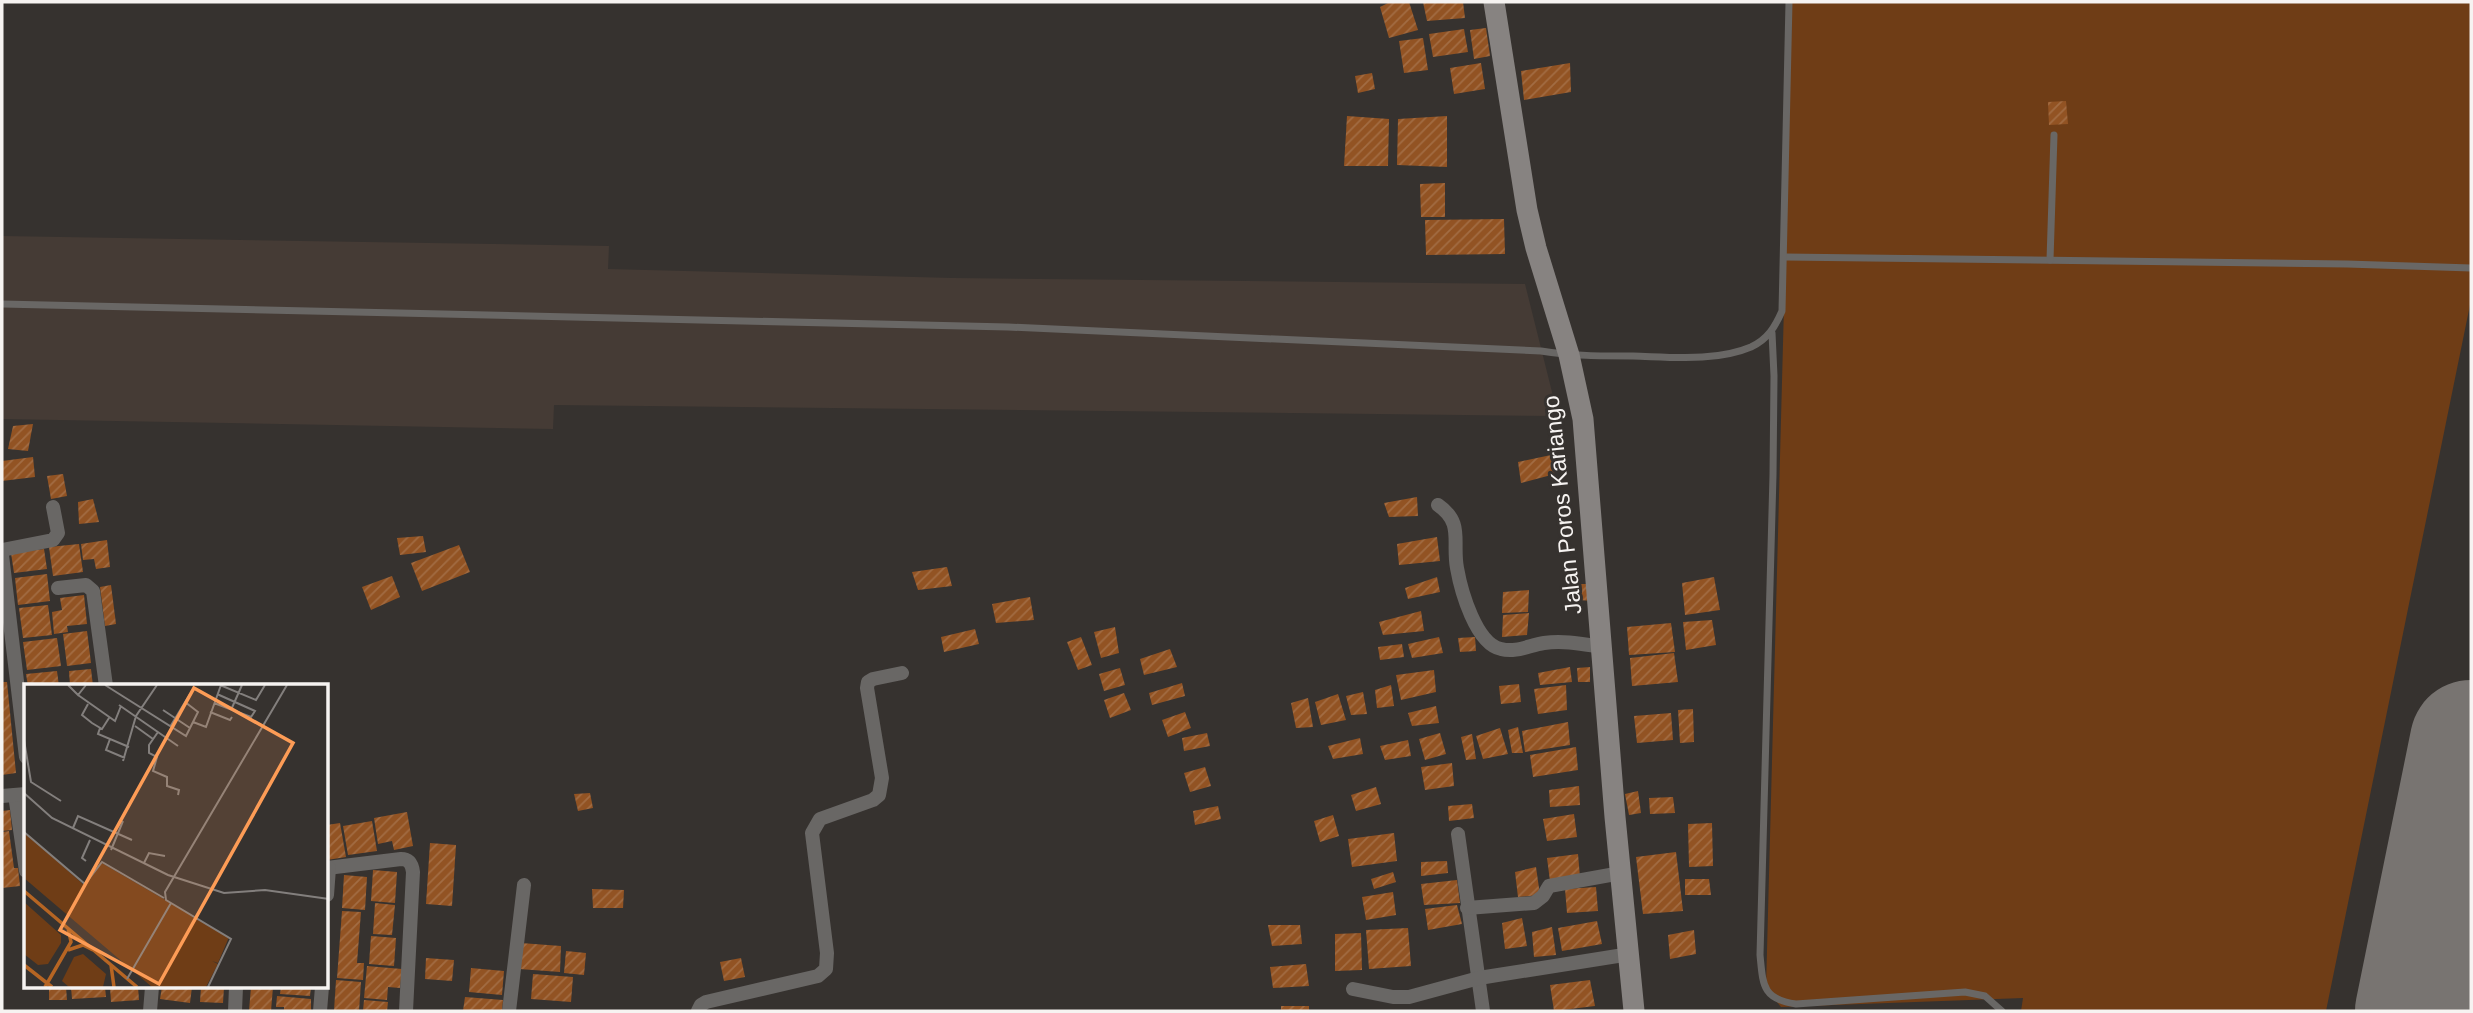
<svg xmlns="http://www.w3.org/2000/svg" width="2473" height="1013" font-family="Arial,sans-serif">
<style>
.built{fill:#453b35}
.grass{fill:#6f3d16}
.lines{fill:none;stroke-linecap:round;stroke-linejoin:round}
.taxiway{stroke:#787471;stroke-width:49}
.runway{stroke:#787471;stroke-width:122}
.building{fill:url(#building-hatch)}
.lane{stroke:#696765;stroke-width:7}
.street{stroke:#696765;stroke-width:14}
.secondary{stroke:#878381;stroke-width:21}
.labels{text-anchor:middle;stroke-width:6;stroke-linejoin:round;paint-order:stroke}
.street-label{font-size:23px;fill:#f6f3f1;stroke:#36322f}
.inset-river{fill:none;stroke:#b66523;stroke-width:3.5}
.inset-road{fill:none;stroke:#837f7d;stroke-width:2}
.view{fill:#fd9c56;fill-opacity:0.15;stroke:#fd9c56;stroke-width:3.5}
.inset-edge{fill:none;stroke:#f6f3f1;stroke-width:3.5}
</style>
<defs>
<pattern id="building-hatch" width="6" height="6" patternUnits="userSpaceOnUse" patternTransform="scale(1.75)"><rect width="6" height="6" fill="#925323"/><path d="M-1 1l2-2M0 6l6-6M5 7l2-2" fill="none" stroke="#a26c43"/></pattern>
</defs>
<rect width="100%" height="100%" fill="#36322f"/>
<polygon class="built" points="2,236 609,246 608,269 953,278 1525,284 1558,416 554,405 553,429 2,419"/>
<polygon class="grass" points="1792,2 2471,2 2471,300 2326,1011 2021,1011 2023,998 1781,1007 1766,989"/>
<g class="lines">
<polyline class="taxiway" points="2426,960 2446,929 2471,904"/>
<polyline class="runway" points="2416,1011 2471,741"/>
</g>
<g class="building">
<polygon points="1390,2 1409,2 1418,30 1389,38 1380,7"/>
<polygon points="1423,2 1463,2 1465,18 1427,21"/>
<polygon points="1486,28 1490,56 1474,59 1470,30"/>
<polygon points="1464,29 1468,52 1433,57 1429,34"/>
<polygon points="1423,38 1428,70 1404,73 1399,41"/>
<polygon points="1481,63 1485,89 1454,94 1450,68"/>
<polygon points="1570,63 1571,92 1524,100 1521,71"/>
<polygon points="1372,73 1375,89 1358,93 1355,76"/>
<polygon points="2066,101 2068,124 2049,125 2048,102"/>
<polygon points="1347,116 1389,119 1388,166 1344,166"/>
<polygon points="1447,116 1447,167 1397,165 1398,119"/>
<polygon points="1445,183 1445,217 1421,217 1420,184"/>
<polygon points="1504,219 1505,254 1426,255 1425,220"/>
<polygon points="33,424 28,451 8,449 13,426"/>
<polygon points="1551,455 1555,474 1521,483 1518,462"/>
<polygon points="33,457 35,477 2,481 2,461"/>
<polygon points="63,474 67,496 51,499 47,476"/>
<polygon points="1417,497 1418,516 1389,517 1384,503"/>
<polygon points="93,499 99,522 79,524 78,502"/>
<polygon points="423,536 426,552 400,555 397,538"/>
<polygon points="1437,537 1440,561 1399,565 1397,544"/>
<polygon points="107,540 110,567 96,569 94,559 83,560 81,544"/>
<polygon points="79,544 83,572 53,576 49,547"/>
<polygon points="459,545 470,572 422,591 411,563"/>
<polygon points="44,549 47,569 14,573 11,553"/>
<polygon points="947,567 952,586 918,590 912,572"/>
<polygon points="47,574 50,601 18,605 15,578"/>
<polygon points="392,576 400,597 371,610 362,587"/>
<polygon points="1437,577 1440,592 1408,599 1405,588"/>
<polygon points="1714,577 1720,610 1685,615 1682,583"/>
<polygon points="1578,584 1593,584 1593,601 1578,600"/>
<polygon points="111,585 116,624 105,626 100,587"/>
<polygon points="1529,590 1528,612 1502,613 1503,592"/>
<polygon points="84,595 87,624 67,626 68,632 54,634 52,612 62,610 60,598"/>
<polygon points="1030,597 1034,620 996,623 992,604"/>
<polygon points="48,605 52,635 23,638 19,608"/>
<polygon points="1421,611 1424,631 1383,635 1379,622"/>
<polygon points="1529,613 1527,635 1502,637 1503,615"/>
<polygon points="1712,620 1716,645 1686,650 1683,622"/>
<polygon points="1671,623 1675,652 1629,655 1627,627"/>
<polygon points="1115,627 1119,653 1101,658 1094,632"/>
<polygon points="975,629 979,644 944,652 941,637"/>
<polygon points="87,631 91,663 67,666 63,634"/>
<polygon points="1081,637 1092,665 1078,670 1067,642"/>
<polygon points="1439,637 1443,653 1412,658 1408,644"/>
<polygon points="1475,637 1476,651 1460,652 1458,638"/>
<polygon points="57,638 61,666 27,670 23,642"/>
<polygon points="1402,644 1404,657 1380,660 1378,647"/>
<polygon points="1170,649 1177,667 1144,675 1140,659"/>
<polygon points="1674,653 1678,682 1632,686 1630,658"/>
<polygon points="1570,667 1572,682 1540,685 1538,673"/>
<polygon points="1590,667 1590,682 1578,682 1577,668"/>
<polygon points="1120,668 1125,685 1104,691 1099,674"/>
<polygon points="91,669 93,686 70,686 69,671"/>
<polygon points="1434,670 1436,692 1401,700 1396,675"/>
<polygon points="57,671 59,686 28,686 26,674"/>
<polygon points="2,682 7,682 16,773 2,775"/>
<polygon points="1182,683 1185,696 1152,705 1149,693"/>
<polygon points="1519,684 1521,702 1501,704 1499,686"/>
<polygon points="1391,685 1394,706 1377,708 1375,690"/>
<polygon points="1566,685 1567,710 1538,714 1534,689"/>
<polygon points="1363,692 1367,714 1351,715 1346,696"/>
<polygon points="1124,693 1131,710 1110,718 1104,700"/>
<polygon points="1338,694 1346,720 1321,725 1315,702"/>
<polygon points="1308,698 1313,727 1296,728 1291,703"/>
<polygon points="1436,706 1439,723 1412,726 1408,713"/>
<polygon points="1693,709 1694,742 1680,743 1678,710"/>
<polygon points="1185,712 1191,728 1168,737 1162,720"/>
<polygon points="1671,713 1673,740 1637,743 1634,716"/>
<polygon points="1568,722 1570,745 1525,752 1522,731"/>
<polygon points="1518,727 1523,753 1512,753 1508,730"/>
<polygon points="1500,728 1508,754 1483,759 1476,736"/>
<polygon points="1207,733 1210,746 1184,751 1182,738"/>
<polygon points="1440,733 1446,754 1425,760 1419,739"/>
<polygon points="1472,734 1476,759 1466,760 1461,737"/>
<polygon points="1360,738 1363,754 1333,759 1328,746"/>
<polygon points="1408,740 1411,756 1385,760 1380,746"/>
<polygon points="1576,747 1578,770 1533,777 1530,755"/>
<polygon points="1452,763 1454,786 1425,790 1421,767"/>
<polygon points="1205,767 1211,786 1190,792 1184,773"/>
<polygon points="1579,786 1580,805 1550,807 1549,790"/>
<polygon points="1376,787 1381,804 1356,811 1351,795"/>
<polygon points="1638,791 1641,813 1629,815 1625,794"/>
<polygon points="590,793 593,808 578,811 574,794"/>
<polygon points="1673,797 1675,813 1650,814 1649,798"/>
<polygon points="1472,804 1474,818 1449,821 1448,806"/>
<polygon points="1218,806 1221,819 1195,825 1193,811"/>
<polygon points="10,810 12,830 2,831 2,811"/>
<polygon points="407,812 413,846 394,850 392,841 378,844 374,818"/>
<polygon points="1574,814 1577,837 1547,841 1543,819"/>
<polygon points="1333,815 1339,836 1320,842 1314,821"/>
<polygon points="372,821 377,851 348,855 343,826"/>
<polygon points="340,823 346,857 327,860 327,825"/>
<polygon points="1712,823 1713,866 1689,867 1688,824"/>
<polygon points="9,831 14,868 18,868 20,886 2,888 2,832"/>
<polygon points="1394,833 1397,861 1352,867 1348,839"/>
<polygon points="430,843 456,845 452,906 426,904"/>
<polygon points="1676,852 1683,911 1643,914 1636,857"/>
<polygon points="1578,854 1580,877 1550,881 1547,858"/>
<polygon points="1447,861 1448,873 1421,876 1421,862"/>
<polygon points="1536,867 1540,895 1518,897 1515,872"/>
<polygon points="373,870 397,872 395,903 371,901"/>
<polygon points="1393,872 1396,882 1374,889 1371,879"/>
<polygon points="344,875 367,877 365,910 342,908"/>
<polygon points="1685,879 1709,879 1711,895 1685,895"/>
<polygon points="1457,880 1460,903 1424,905 1421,884"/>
<polygon points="1596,887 1598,911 1567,913 1565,889"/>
<polygon points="592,889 624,890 623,908 593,908"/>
<polygon points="1393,892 1396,915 1366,920 1362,897"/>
<polygon points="375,903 395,905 392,935 373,934"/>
<polygon points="1457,905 1462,924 1428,930 1425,909"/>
<polygon points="342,911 361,912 357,963 364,963 363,980 337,978"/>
<polygon points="1522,918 1527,946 1505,949 1502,923"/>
<polygon points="1597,921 1602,944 1562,951 1558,928"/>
<polygon points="1268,925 1300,925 1302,944 1272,946"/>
<polygon points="1552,927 1556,955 1534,957 1532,932"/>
<polygon points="1408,928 1411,966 1369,969 1366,930"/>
<polygon points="1694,930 1696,954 1670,959 1668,935"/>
<polygon points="1361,933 1362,970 1335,971 1335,934"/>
<polygon points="371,936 396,938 394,966 369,964"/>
<polygon points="521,943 561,946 560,972 519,969"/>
<polygon points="566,951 586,953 584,975 564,973"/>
<polygon points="426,958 454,960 452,981 425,979"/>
<polygon points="741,958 745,977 724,981 720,962"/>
<polygon points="1306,964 1309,986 1273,988 1270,967"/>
<polygon points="367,966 402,969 400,988 388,987 387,1000 364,998"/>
<polygon points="471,968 504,971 502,995 469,992"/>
<polygon points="533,974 573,977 571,1002 531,999"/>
<polygon points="336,980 361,982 359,1011 334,1011"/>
<polygon points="1590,980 1595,1006 1554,1011 1550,985"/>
<polygon points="49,987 66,987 67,1000 49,1000"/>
<polygon points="71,987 105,987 106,997 72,999"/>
<polygon points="110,987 138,987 139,1000 111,1002"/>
<polygon points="162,987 192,987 190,1003 160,999"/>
<polygon points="201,987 224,987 223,1003 200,1002"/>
<polygon points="251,987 273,987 271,1011 249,1011"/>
<polygon points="281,987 311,987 310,996 280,994"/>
<polygon points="277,996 311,999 311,1011 284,1011 284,1007 276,1007"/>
<polygon points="465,997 503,1000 502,1011 463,1011"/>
<polygon points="364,1000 388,1002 387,1011 363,1011"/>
<rect x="1281" y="1006" width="28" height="5"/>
</g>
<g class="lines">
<g class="lane">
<polyline points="1785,257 2347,264 2471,268"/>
<polyline points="2050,260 2054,135"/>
<path d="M2 304 1008 327 1541 351C1571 356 1602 356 1633 356 1670 357 1716 362 1751 347 1768 339 1775 327 1782 311L1789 2"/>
<path d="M1772 333 1774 376 1773 475 1760 955C1763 985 1762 999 1796 1004L1965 992 1985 996 2002 1011"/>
</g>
<g class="street">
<path d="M1438 505C1464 523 1452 541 1457 568 1461 591 1476 644 1501 649 1516 653 1530 645 1544 643 1563 640 1583 644 1603 647"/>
<polyline points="2,550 53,540 58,533 53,507"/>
<polyline points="2,555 26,757"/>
<polyline points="58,588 86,585 93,591 106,686"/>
<polyline points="15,795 26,871"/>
<polyline points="2,796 26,794"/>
<polyline points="1458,834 1483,1011"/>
<path d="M327 868 401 859C409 859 412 864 413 872L406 1011"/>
<polyline points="327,895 329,868"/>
<polyline points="1467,908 1534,903 1543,896 1549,886 1621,873"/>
<polyline points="1353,989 1393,997 1409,997 1479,978 1630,954"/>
<polyline points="150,1011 152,987"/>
<polyline points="235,1011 236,987"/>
<polyline points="320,1011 322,987"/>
<polyline points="509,1011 524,885"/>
<polyline points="698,1011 701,1005 706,1002 818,976 826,969 827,953 812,833 820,819 873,800 879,795 882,778 867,688 868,682 873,679 902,673"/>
</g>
<polyline class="secondary" points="1494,2 1527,210 1536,248 1569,355 1583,419 1615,817 1634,1011"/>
</g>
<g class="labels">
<g class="street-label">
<text transform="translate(1562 505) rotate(-96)" y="8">Jalan Poros Kariango</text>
</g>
</g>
<g transform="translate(24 684)">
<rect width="304" height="304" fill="#36322f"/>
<path d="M0 147 61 202 76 178 205 253 194 279 188 277 194 280 182 303H128L0 194ZM0 218 37 251V259L24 280 14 281 0 270ZM59 270 82 290 79 303H45L38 297 50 273Z" fill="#6f3d16"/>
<path class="inset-river" d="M0 207 113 303M44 266 59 261 69 266M0 281 28 303M87 281 90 303M21 303 47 258 44 244"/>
<path class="inset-road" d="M44 1 54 11 62 1M81 1 162 52 174 28 161 18M196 1 232 16 241 1M54 11 91 37 97 22M190 19 227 33 231 27 193 10M64 20 58 31 68 39 78 45 85 34M95 21 154 62M139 26 166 44M207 26 218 1M186 28 206 36 208 33M169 38 182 43 197 1M111 42 129 55M146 43 166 10M76 44 74 50 105 63M134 48 125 61V69L133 73 129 87 143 93V102L155 106 154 111M86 55 82 66 101 74M0 56 7 98 37 117M99 77 112 32 133 1M0 109 28 134 144 191 200 209 241 206 305 215M49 144 54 132 108 156M0 148 61 200 78 178 140 214M87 166 99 137M62 177 58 174 66 156M120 179 125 169 141 172M103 295 147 219M184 303 207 255 142 216 141 208 263 1"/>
<path class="view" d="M170 4 269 59 135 300 36 246Z"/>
<rect width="304" height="304" class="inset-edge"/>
</g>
<rect width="2473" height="1013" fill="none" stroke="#f6f3f1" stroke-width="7"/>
</svg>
